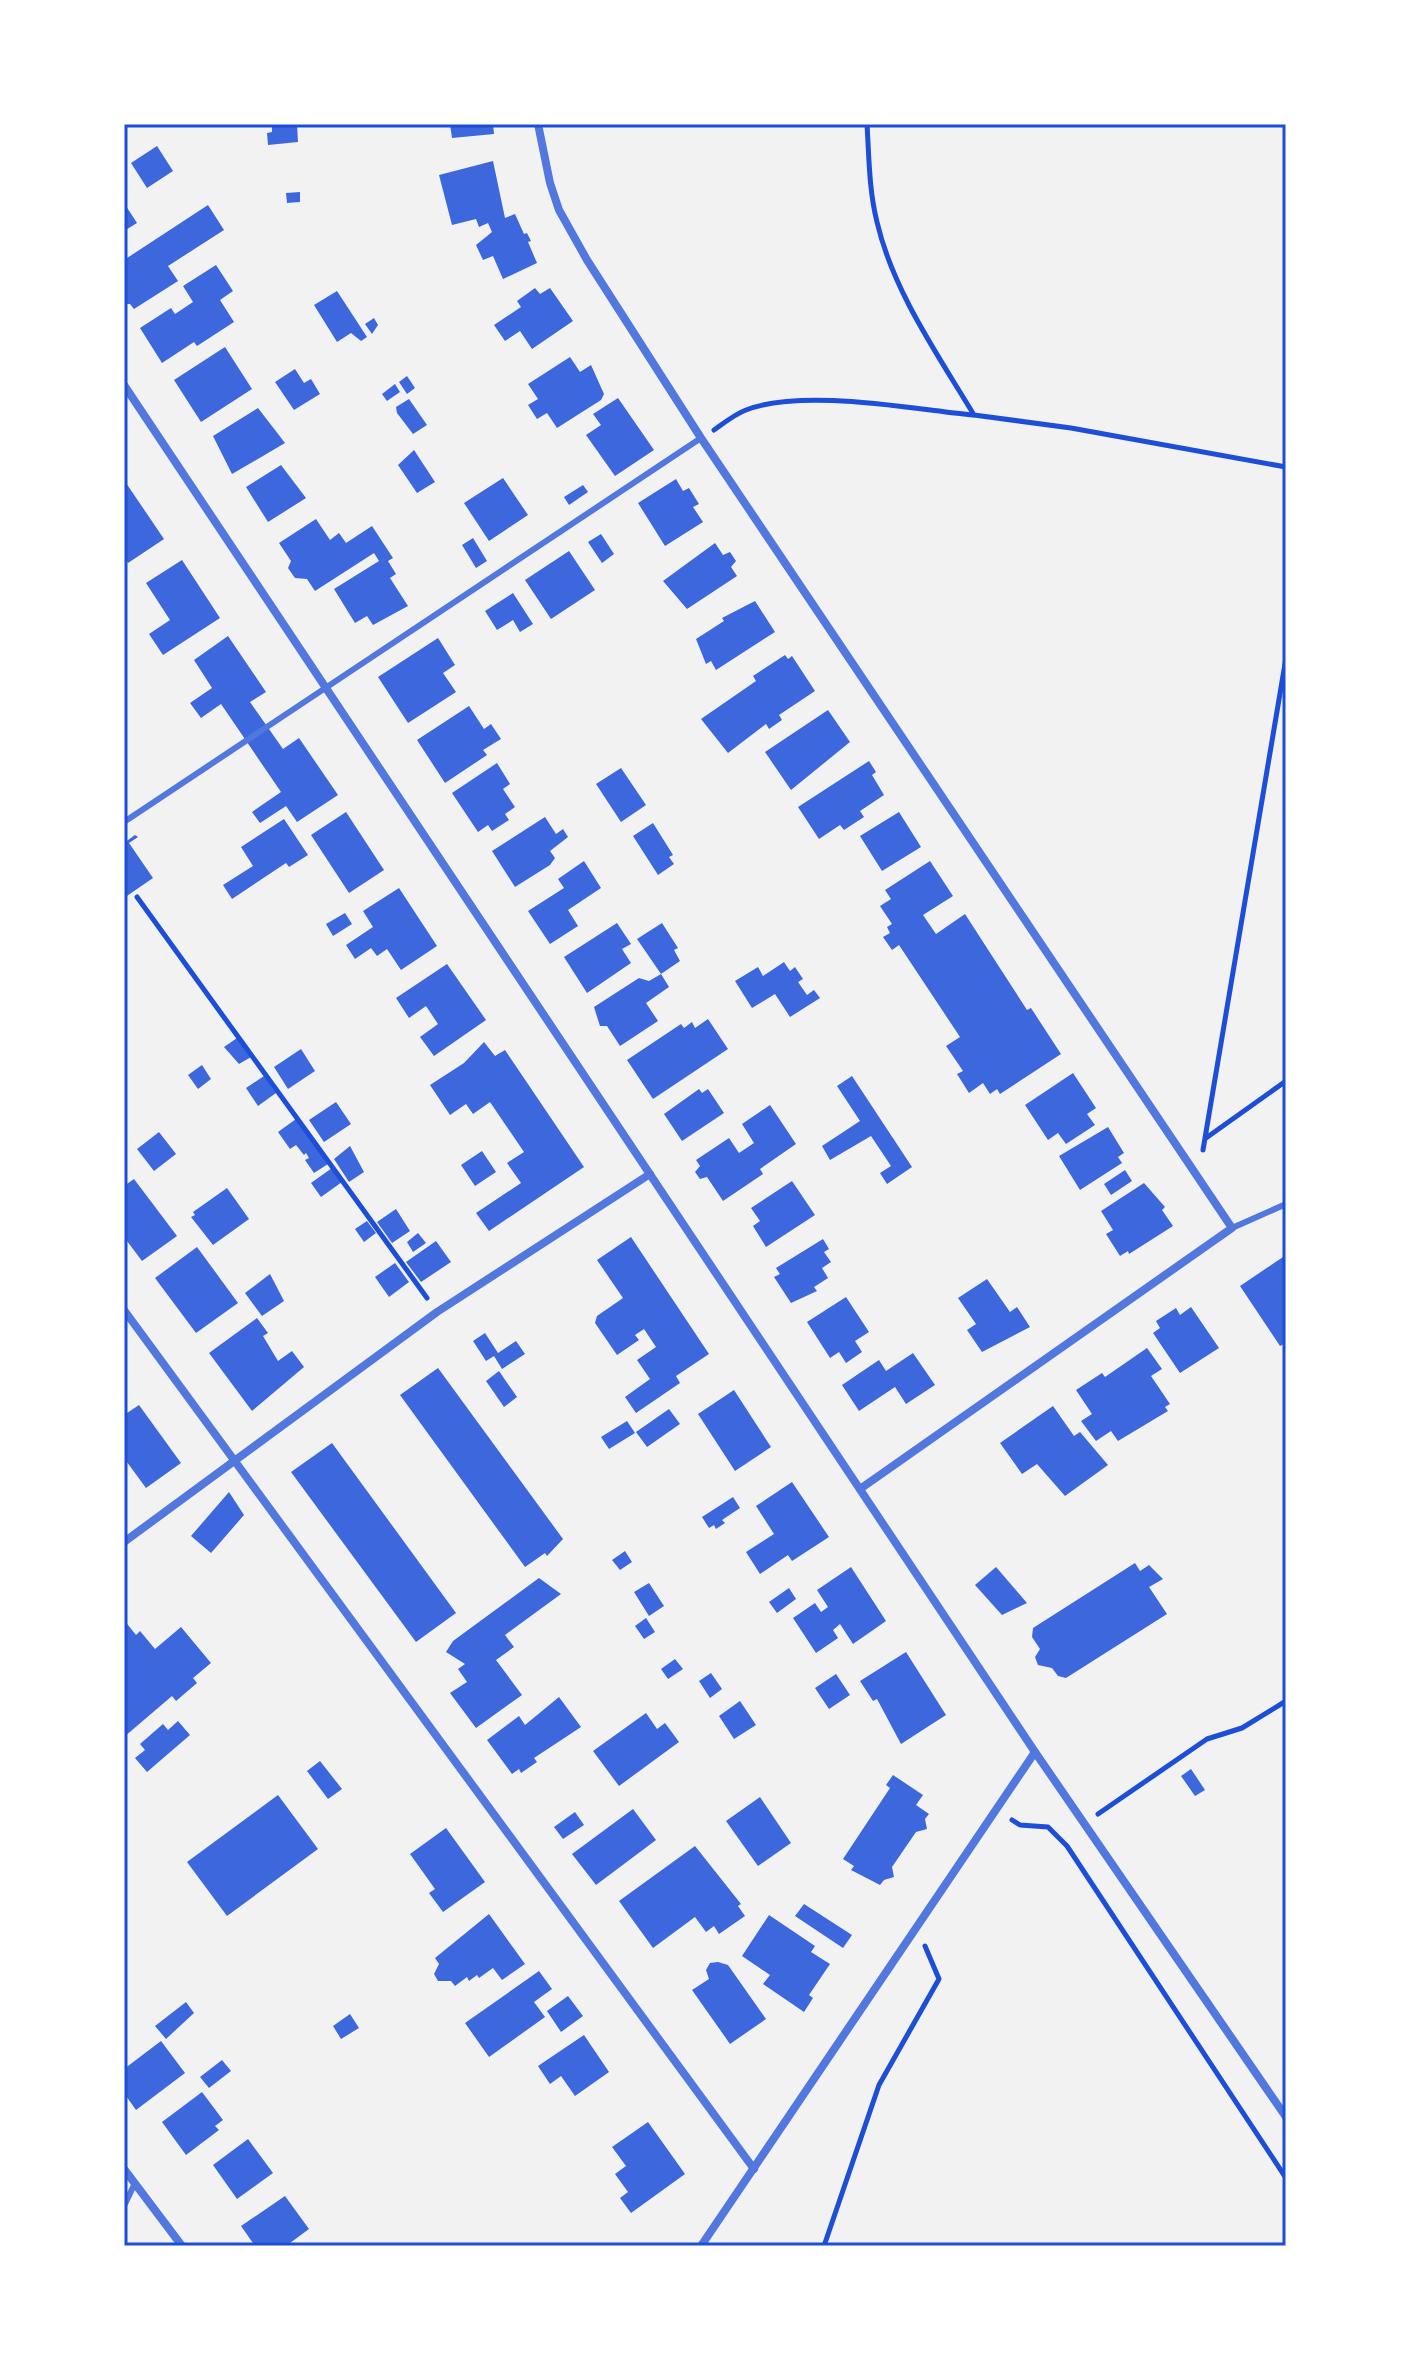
<svg xmlns="http://www.w3.org/2000/svg" width="1410" height="2370" font-family="Barlow,sans-serif">
<style>
.building{fill:#3d67dc}
.lines{fill:none;stroke-linecap:round;stroke-linejoin:round}
.path{stroke:#1d4ed8;stroke-width:5}
.service{stroke:#5277de;stroke-width:6}
.minor{stroke:#5277de;stroke-width:8}
.neatline{fill:none;stroke:#1d4ed8;stroke-width:3}
</style>
<rect width="100%" height="100%" fill="#f2f2f2"/>
<g class="building">
<polygon points="297,124 298,142 268,145 267,133 272,132 272,125"/>
<polygon points="450,124 493,124 494,134 452,138"/>
<polygon points="157,146 173,171 147,188 131,163"/>
<polygon points="493,161 505,218 515,214 524,234 527,233 531,241 528,242 537,263 503,279 493,256 483,260 476,245 492,232 488,223 479,227 476,219 452,225 439,175"/>
<polygon points="300,192 300,202 287,203 286,193"/>
<polygon points="208,205 224,230 168,266 178,281 134,309 130,304 124,304 124,260"/>
<polygon points="126,206 137,223 124,231 124,208"/>
<polygon points="216,265 233,291 220,300 234,322 197,346 194,342 162,363 140,328 171,308 175,314 193,302 183,286"/>
<polygon points="535,288 540,294 550,288 573,321 532,349 520,331 505,341 494,325 521,307 517,301"/>
<polygon points="337,291 367,337 361,341 351,333 337,342 314,305"/>
<polygon points="374,318 378,325 372,334 365,324"/>
<polygon points="225,347 252,389 201,422 174,380"/>
<polygon points="570,357 580,372 591,365 604,394 601,400 557,428 547,413 537,419 528,405 538,399 528,384"/>
<polygon points="295,369 304,383 311,379 320,394 294,410 275,382"/>
<polygon points="407,376 415,388 407,394 399,382"/>
<polygon points="395,384 400,392 387,401 382,394"/>
<polygon points="618,398 654,450 615,476 586,435 601,425 593,414"/>
<polygon points="409,399 427,425 413,434 397,413 396,407"/>
<polygon points="258,408 285,443 232,474 213,436"/>
<polygon points="414,450 435,482 417,493 398,465"/>
<polygon points="281,465 306,498 268,522 246,487"/>
<polygon points="503,478 528,515 489,541 464,503"/>
<polygon points="676,479 683,491 689,488 699,504 693,507 703,522 665,546 638,503"/>
<polygon points="124,480 164,539 128,563 124,557"/>
<polygon points="583,485 588,492 569,505 564,497"/>
<polygon points="316,519 330,540 339,533 346,543 372,526 393,558 388,561 396,574 390,578 408,606 373,625 367,616 355,623 334,589 379,561 374,553 315,591 307,579 295,578 288,568 291,561 279,543"/>
<polygon points="601,534 614,554 602,563 588,542"/>
<polygon points="473,538 487,561 476,568 462,545"/>
<polygon points="715,543 723,555 730,552 736,561 731,567 737,576 687,609 663,581"/>
<polygon points="569,551 595,590 551,619 525,580"/>
<polygon points="182,560 220,618 163,655 149,634 170,620 146,583"/>
<polygon points="513,593 533,624 520,632 513,620 497,630 485,611"/>
<polygon points="755,601 775,632 716,670 711,661 706,664 696,639 724,621 722,618"/>
<polygon points="228,636 266,692 250,702 283,749 299,738 338,795 297,822 286,806 260,823 252,812 281,792 221,704 201,718 190,703 212,688 194,660"/>
<polygon points="438,638 455,665 443,673 456,692 408,723 378,677"/>
<polygon points="785,655 788,659 792,656 815,691 779,715 782,720 769,729 766,724 728,753 701,719 756,681 753,676"/>
<polygon points="469,706 484,729 491,724 501,739 483,750 487,755 445,783 417,740"/>
<polygon points="828,710 850,742 791,790 765,752"/>
<polygon points="869,761 876,772 872,775 884,795 860,811 864,817 844,830 840,825 819,839 798,807"/>
<polygon points="497,763 510,784 503,789 515,807 505,814 509,820 492,831 488,825 478,832 452,793"/>
<polygon points="621,768 646,805 621,822 596,784"/>
<polygon points="346,812 384,870 349,893 311,835"/>
<polygon points="899,812 921,847 882,871 860,836"/>
<polygon points="545,817 556,834 563,829 568,837 550,851 555,858 550,865 515,887 492,851"/>
<polygon points="284,819 308,855 289,867 286,863 232,899 223,885 253,866 241,847"/>
<polygon points="653,823 673,855 669,857 674,864 658,875 633,836"/>
<polygon points="135,835 138,837 129,843 153,878 124,898 124,843"/>
<polygon points="584,861 601,888 568,910 578,926 550,944 528,911 564,888 558,879"/>
<polygon points="930,861 953,896 923,915 936,934 965,914 1027,1010 1031,1008 1061,1054 1000,1094 997,1089 990,1094 983,1083 969,1093 957,1074 963,1071 946,1046 960,1037 899,945 892,950 883,937 890,933 887,927 892,924 880,906 891,899 885,890"/>
<polygon points="399,888 437,946 401,970 387,949 377,956 371,948 355,959 346,945 373,927 363,911"/>
<polygon points="345,913 352,924 333,936 326,924"/>
<polygon points="617,923 631,944 622,949 631,963 587,993 564,957"/>
<polygon points="662,923 678,948 674,950 680,961 661,974 669,987 646,1003 658,1021 620,1046 607,1026 600,1026 594,1007 639,978 649,981 661,974 637,939"/>
<polygon points="784,962 790,971 795,967 803,979 798,982 807,995 814,990 820,998 790,1017 775,994 752,1008 735,981 758,967 763,976"/>
<polygon points="447,964 486,1020 434,1056 420,1037 438,1024 426,1006 409,1018 396,998"/>
<polygon points="708,1019 728,1049 653,1099 627,1060 681,1024 684,1028 692,1022 695,1028"/>
<polygon points="237,1038 251,1057 239,1064 224,1047"/>
<polygon points="484,1042 495,1056 505,1050 584,1167 489,1231 476,1213 521,1183 507,1163 524,1152 490,1102 473,1114 466,1104 450,1115 430,1085 464,1063"/>
<polygon points="301,1049 315,1071 288,1089 274,1067"/>
<polygon points="202,1065 211,1079 198,1089 188,1075"/>
<polygon points="1073,1073 1096,1108 1087,1114 1095,1125 1066,1144 1058,1133 1048,1140 1025,1105"/>
<polygon points="264,1076 276,1093 258,1106 246,1088"/>
<polygon points="852,1076 912,1167 887,1184 880,1173 891,1166 871,1136 830,1160 822,1146 860,1121 837,1086"/>
<polygon points="699,1089 702,1093 708,1089 724,1113 682,1141 664,1114"/>
<polygon points="336,1102 351,1124 324,1142 309,1120"/>
<polygon points="770,1105 796,1144 760,1169 763,1174 723,1201 707,1177 700,1179 695,1172 700,1166 696,1160 729,1138 739,1153 754,1143 742,1124"/>
<polygon points="296,1119 328,1164 314,1173 305,1160 309,1158 306,1153 304,1155 296,1145 290,1149 278,1132"/>
<polygon points="1108,1127 1124,1153 1118,1157 1122,1163 1080,1190 1059,1156"/>
<polygon points="159,1132 176,1154 154,1171 137,1149"/>
<polygon points="350,1146 364,1172 349,1182 334,1159"/>
<polygon points="482,1151 496,1172 475,1186 461,1165"/>
<polygon points="332,1168 342,1182 321,1197 311,1183"/>
<polygon points="1125,1170 1132,1181 1111,1195 1104,1184"/>
<polygon points="134,1179 177,1236 142,1261 124,1237 124,1186"/>
<polygon points="792,1181 815,1215 766,1247 753,1226 760,1221 751,1208"/>
<polygon points="1144,1183 1165,1207 1162,1210 1173,1226 1129,1254 1128,1251 1120,1256 1106,1234 1113,1230 1101,1211"/>
<polygon points="227,1188 249,1219 213,1245 191,1217 195,1215 193,1212"/>
<polygon points="396,1209 410,1231 392,1243 377,1222"/>
<polygon points="367,1221 376,1233 364,1242 355,1229"/>
<polygon points="418,1233 426,1243 413,1252 407,1242"/>
<polygon points="631,1237 709,1354 676,1376 680,1383 636,1413 625,1397 650,1379 637,1360 656,1347 644,1329 635,1335 639,1340 617,1355 595,1323 597,1316 623,1298 597,1260"/>
<polygon points="823,1239 829,1249 824,1252 831,1262 822,1268 828,1278 814,1287 817,1291 791,1303 774,1277 780,1274 776,1268"/>
<polygon points="436,1241 451,1262 421,1282 406,1262"/>
<polygon points="197,1247 238,1303 196,1333 155,1278"/>
<polygon points="1286,1255 1286,1343 1280,1346 1240,1286"/>
<polygon points="395,1263 409,1282 389,1297 375,1277"/>
<polygon points="270,1274 284,1301 262,1316 245,1293"/>
<polygon points="987,1279 1010,1312 1017,1307 1030,1327 982,1352 967,1330 976,1324 958,1298"/>
<polygon points="846,1297 869,1332 855,1341 862,1352 846,1363 839,1352 830,1358 807,1322"/>
<polygon points="1191,1307 1219,1348 1180,1373 1153,1333 1160,1328 1156,1321 1176,1308 1180,1315"/>
<polygon points="257,1318 268,1333 263,1336 278,1361 292,1351 304,1367 252,1411 209,1353"/>
<polygon points="485,1333 498,1353 516,1341 525,1354 502,1369 494,1356 486,1361 473,1341"/>
<polygon points="1147,1348 1162,1369 1151,1376 1170,1404 1165,1407 1168,1411 1118,1441 1111,1431 1096,1441 1081,1421 1092,1414 1076,1390 1102,1373 1105,1377"/>
<polygon points="913,1353 935,1385 906,1404 895,1387 859,1411 842,1385 879,1360 886,1371"/>
<polygon points="438,1368 563,1539 547,1556 545,1553 525,1567 400,1395"/>
<polygon points="499,1371 517,1397 504,1407 486,1381"/>
<polygon points="734,1390 771,1447 735,1471 698,1414"/>
<polygon points="139,1405 181,1463 146,1488 124,1458 124,1415"/>
<polygon points="1053,1406 1074,1436 1080,1432 1108,1465 1065,1496 1037,1464 1022,1474 1000,1443"/>
<polygon points="669,1409 680,1424 647,1447 636,1432"/>
<polygon points="627,1421 635,1433 609,1449 601,1437"/>
<polygon points="332,1443 456,1613 416,1642 291,1472"/>
<polygon points="792,1482 829,1537 792,1561 788,1555 760,1574 746,1552 774,1534 756,1506"/>
<polygon points="229,1492 244,1515 211,1553 191,1536"/>
<polygon points="733,1497 740,1508 722,1520 725,1523 716,1529 714,1525 709,1528 702,1517"/>
<polygon points="625,1551 632,1562 620,1570 612,1560"/>
<polygon points="1135,1563 1140,1571 1149,1565 1163,1579 1149,1587 1167,1614 1066,1678 1058,1676 1052,1668 1038,1665 1035,1657 1040,1649 1032,1637 1033,1628"/>
<polygon points="851,1567 886,1621 853,1644 840,1624 833,1630 838,1638 816,1653 793,1618 815,1603 821,1612 828,1607 817,1590"/>
<polygon points="996,1567 1027,1603 1002,1615 975,1585"/>
<polygon points="539,1578 561,1594 505,1635 514,1647 496,1660 522,1695 476,1728 450,1693 467,1682 458,1669 465,1664 446,1652 453,1641"/>
<polygon points="649,1583 664,1606 649,1616 634,1592"/>
<polygon points="789,1588 796,1599 777,1613 769,1602"/>
<polygon points="646,1618 655,1632 644,1639 635,1626"/>
<polygon points="124,1620 136,1635 140,1631 155,1649 181,1627 211,1663 193,1678 197,1683 176,1701 172,1696 124,1737"/>
<polygon points="906,1652 946,1715 901,1744 877,1699 873,1701 860,1681"/>
<polygon points="675,1659 683,1669 668,1679 661,1669"/>
<polygon points="711,1673 722,1689 710,1698 699,1681"/>
<polygon points="836,1674 850,1695 829,1709 815,1688"/>
<polygon points="559,1697 581,1727 534,1758 537,1762 521,1773 519,1769 512,1774 487,1740 519,1716 525,1725"/>
<polygon points="740,1701 756,1725 734,1739 719,1716"/>
<polygon points="646,1713 657,1729 665,1723 679,1742 619,1786 593,1751"/>
<polygon points="178,1721 190,1735 147,1772 135,1758 145,1750 140,1744 163,1724 168,1730"/>
<polygon points="320,1761 342,1789 328,1799 307,1771"/>
<polygon points="1191,1769 1205,1790 1195,1796 1181,1776"/>
<polygon points="893,1775 923,1795 916,1805 929,1814 925,1819 927,1829 916,1832 892,1867 894,1877 884,1880 880,1885 851,1870 854,1866 843,1859 890,1788 886,1785"/>
<polygon points="278,1795 318,1849 227,1916 187,1862"/>
<polygon points="760,1797 791,1843 758,1866 726,1821"/>
<polygon points="633,1809 656,1840 596,1885 572,1854"/>
<polygon points="575,1812 584,1825 563,1839 554,1827"/>
<polygon points="446,1828 485,1882 443,1912 429,1893 435,1889 410,1854"/>
<polygon points="695,1846 741,1904 738,1906 745,1916 719,1934 714,1926 706,1932 695,1917 653,1948 619,1901"/>
<polygon points="804,1904 852,1935 843,1948 795,1916"/>
<polygon points="489,1914 525,1964 502,1980 493,1968 479,1978 477,1975 469,1981 467,1977 455,1986 451,1981 438,1981 434,1974 439,1964 435,1958"/>
<polygon points="769,1915 815,1946 811,1952 830,1964 809,1995 813,1998 804,2012 763,1984 770,1975 742,1956"/>
<polygon points="718,1962 728,1965 766,2019 730,2044 692,1990 709,1979 706,1970 710,1963"/>
<polygon points="539,1971 552,1989 534,2002 545,2017 489,2057 465,2023"/>
<polygon points="568,1996 583,2016 561,2032 547,2011"/>
<polygon points="186,2002 194,2013 166,2039 155,2026"/>
<polygon points="350,2014 359,2028 341,2039 333,2026"/>
<polygon points="584,2035 609,2072 575,2096 561,2076 550,2084 538,2066"/>
<polygon points="161,2041 185,2073 136,2110 124,2093 124,2069"/>
<polygon points="222,2060 231,2071 209,2088 200,2077"/>
<polygon points="202,2092 223,2120 215,2126 219,2130 186,2155 162,2122"/>
<polygon points="648,2122 685,2174 631,2213 620,2198 628,2192 615,2174 626,2166 612,2147"/>
<polygon points="248,2139 273,2173 237,2199 213,2165"/>
<polygon points="285,2196 309,2229 286,2246 255,2246 241,2226"/>
</g>
<g class="lines">
<g class="path">
<path d="M867 124C869 157 869 190 877 222 893 291 938 355 974 415L1071 428 1286 467"/>
<path d="M714 430C724 423 735 414 746 410 802 388 912 409 973 415"/>
<polyline points="137,897 427,1298"/>
<polyline points="1206,1138 1286,1081"/>
<polyline points="1203,1150 1286,658"/>
<polyline points="1098,1814 1207,1739 1242,1728 1286,1701"/>
<polyline points="1012,1820 1020,1825 1048,1827 1067,1846 1286,2178"/>
<polyline points="824,2246 879,2085 939,1979 925,1946"/>
</g>
<g class="service">
<polyline points="124,822 701,438"/>
<polyline points="1232,1228 1286,1204"/>
<polyline points="124,2206 135,2183"/>
</g>
<g class="minor">
<polyline points="538,124 550,183 559,210 587,260 701,438 1232,1228 860,1489"/>
<polyline points="124,385 1035,1752 1286,2117"/>
<polyline points="124,1310 754,2169"/>
<polyline points="124,1542 437,1312 650,1174"/>
<polyline points="124,2169 182,2246"/>
<polyline points="701,2246 1035,1752"/>
</g>
</g>
<rect width="1410" height="2370" fill="none" stroke="#ffffff" stroke-width="252"/>
<rect x="126" y="126" width="1158" height="2118" class="neatline"/>
</svg>
